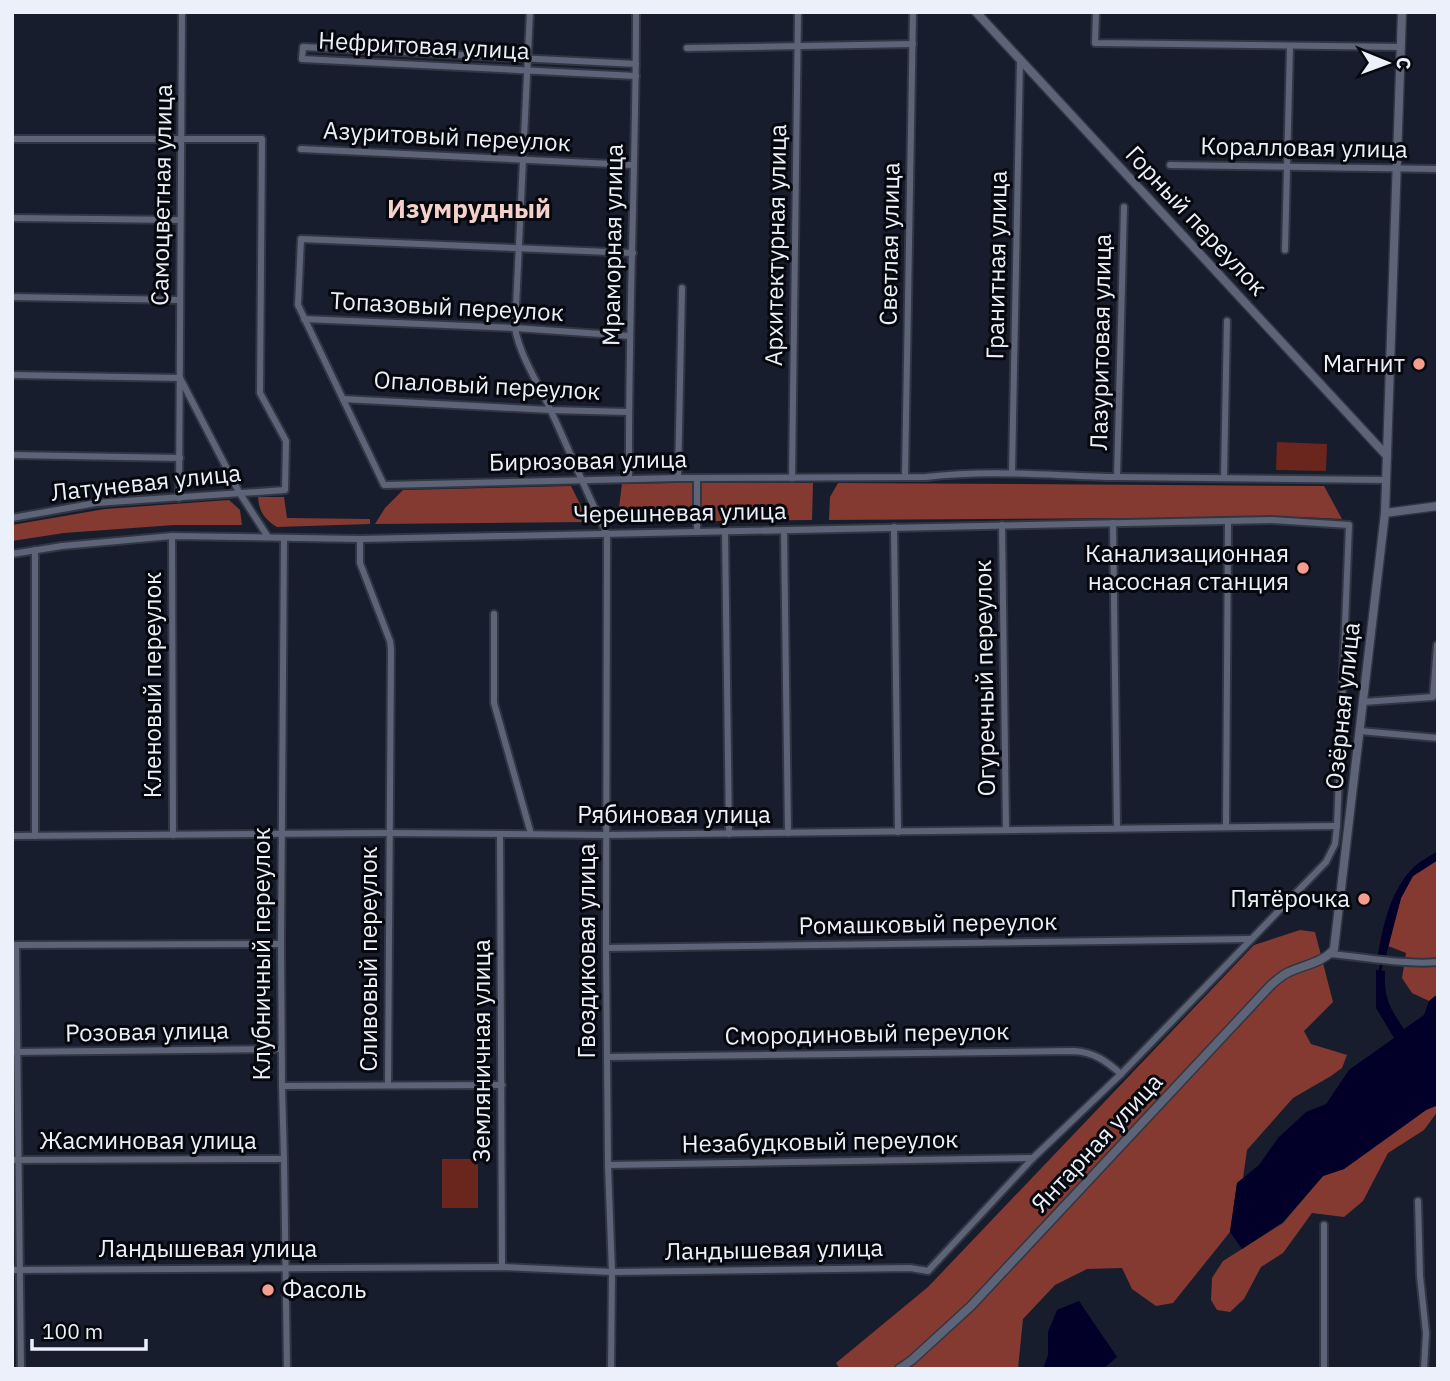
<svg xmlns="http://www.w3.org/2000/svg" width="1450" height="1381" font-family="'IBM Plex Sans',sans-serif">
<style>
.green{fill:#6a251c}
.forest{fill:#843a30}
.water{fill:#020028}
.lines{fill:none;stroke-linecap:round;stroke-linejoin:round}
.stream{stroke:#020028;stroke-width:2.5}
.minor-casing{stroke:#323643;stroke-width:10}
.tertiary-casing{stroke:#323643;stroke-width:11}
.minor{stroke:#5d6477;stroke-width:6}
.tertiary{stroke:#5d6477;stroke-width:8}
.poi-dot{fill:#f59d8e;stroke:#06080e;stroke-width:2.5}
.labels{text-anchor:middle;stroke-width:6;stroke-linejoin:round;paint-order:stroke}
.street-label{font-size:24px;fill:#ebf0fb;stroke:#06080e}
.poi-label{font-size:24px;fill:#ebf0fb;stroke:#06080e;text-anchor:end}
.neighbourhood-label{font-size:26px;font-weight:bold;fill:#f4d1cb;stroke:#06080e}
</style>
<rect width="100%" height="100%" fill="#171d2d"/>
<g class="green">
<polygon points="1277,442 1327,444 1326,471 1276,470"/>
<rect x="442" y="1159" width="36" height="49"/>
</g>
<g class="forest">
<polygon points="671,483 813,483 812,520 617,522 622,484"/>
<polygon points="838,483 1324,486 1342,519 1304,517 829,520 830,497"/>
<polygon points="571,486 589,522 375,524 385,508 403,490"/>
<path d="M258 497H284L287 518 370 519V524L277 527C264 519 259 511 258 497Z"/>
<polygon points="229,500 240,510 242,525 174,525 64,533 12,541 12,525 105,509"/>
<polygon points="1438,860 1438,994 1429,1001 1412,993 1402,978 1406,953 1388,946 1401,898 1413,876"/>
<polygon points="1300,930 1315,932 1333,1002 1304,1031 1311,1044 1347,1055 1342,1068 1331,1076 1293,1098 1247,1150 1243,1178 1237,1183 1230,1232 1173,1303 1156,1306 1132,1289 1122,1268 1087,1269 1055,1285 1023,1319 1018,1369 840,1369 836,1363 928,1287 1254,945"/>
<polygon points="1438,1105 1438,1111 1424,1130 1388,1153 1363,1201 1344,1217 1312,1213 1283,1253 1261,1267 1244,1299 1230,1312 1217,1310 1211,1300 1212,1278 1223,1261 1283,1223 1323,1176 1344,1169 1426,1110"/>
</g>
<g class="water">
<path d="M1438 851V860L1413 876 1401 898 1386 956 1378 955C1383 925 1391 889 1414 867 1420 861 1430 856 1438 851Z"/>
<path d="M1376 970 1385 971C1384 999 1389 1006 1404 1029L1424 1015 1429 1001 1438 994V1105L1426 1110 1344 1169 1323 1176 1283 1222 1242 1249 1230 1232 1237 1183 1259 1165 1278 1138 1306 1112 1326 1104 1349 1070 1394 1038 1376 1008Z"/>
<polygon points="1079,1301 1117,1357 1103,1369 1043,1369 1048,1355 1048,1332 1057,1310"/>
</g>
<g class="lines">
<polyline class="stream" points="1380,971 1383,953"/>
<g class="minor-casing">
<g id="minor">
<path d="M530 12 515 328C520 357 539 384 551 411 570 452 587 494 607 534L606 948 608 1165 612 1272 611 1369"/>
<polyline points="1096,12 1095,43 1401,47"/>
<polyline points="687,48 913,44"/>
<polyline points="636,64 303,47 302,59 636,76"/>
<polyline points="12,139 262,139 260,393 286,441 285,490 96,503 12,518"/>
<polyline points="301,149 633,165"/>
<polyline points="1170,165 1438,169"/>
<polyline points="12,218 180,220"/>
<polyline points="1285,250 1290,46"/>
<path d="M633 253 301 239 298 305 384 485 677 478 926 477C991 469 1053 476 1118 477 1208 478 1297 479 1386 480"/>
<polyline points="12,297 180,300"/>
<polyline points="304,319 515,328 630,336"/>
<polyline points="12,375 180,378 239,492 268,537"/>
<polyline points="343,399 550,410 629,412"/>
<polyline points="12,455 180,458"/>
<polyline points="1012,472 1020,59"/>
<polyline points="905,476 913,12"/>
<polyline points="1117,477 1124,207"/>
<polyline points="1224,477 1227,321"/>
<polyline points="678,478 682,288"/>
<polyline points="697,478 697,532"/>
<polyline points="792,478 798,12"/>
<path d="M629 479C628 323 636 168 636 12"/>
<polyline points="179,498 182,12"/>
<polyline points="1113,523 1117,828"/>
<polyline points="1002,525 1006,830"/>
<polyline points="894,527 898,832"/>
<polyline points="784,530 788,833"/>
<polyline points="725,531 729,834"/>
<polyline points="172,536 173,835"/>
<polyline points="284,538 281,944 282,1086 284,1159 287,1369"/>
<polyline points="360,539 360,563 390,641 391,649 388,1085"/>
<polyline points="35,550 35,836"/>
<polyline points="12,554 62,546 172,536 360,539 1272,520 1349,525 1337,826 1335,844 1326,862 1121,1074 1033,1158 928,1271 910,1268 612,1272 502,1267 12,1270"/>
<polyline points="494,614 494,703 531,834"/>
<polyline points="1363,702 1433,697 1437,645"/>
<polyline points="1360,731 1438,738"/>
<polyline points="1226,827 1228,521"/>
<polyline points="500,834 502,1267"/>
<polyline points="12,836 389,833 606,835 1337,826"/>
<polyline points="13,945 281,944"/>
<polyline points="16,945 21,1369"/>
<polyline points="606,948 1251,939"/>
<path d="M1330 954C1366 957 1401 965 1438 962"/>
<polyline points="12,1052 281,1049"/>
<path d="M607 1057 1074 1051C1094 1052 1106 1061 1121 1074"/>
<polyline points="282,1086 502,1085"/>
<polyline points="12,1160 284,1159"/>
<polyline points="608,1165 1033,1158"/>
<polyline points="1418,1201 1420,1276 1426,1333 1424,1369"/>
<polyline points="1324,1225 1324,1369"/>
</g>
</g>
<g class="tertiary-casing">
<g id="tertiary">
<polyline points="976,12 1387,456"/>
<polyline points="1385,513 1402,12"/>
<path d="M899 1369 912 1360 971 1306 1271 985C1277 980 1282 975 1289 972 1304 965 1324 962 1334 949L1385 513 1438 506"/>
</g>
</g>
<use href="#minor" class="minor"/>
<use href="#tertiary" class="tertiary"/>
</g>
<g class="poi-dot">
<circle cx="1419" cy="364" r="7"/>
<circle cx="1303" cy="568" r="7"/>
<circle cx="1364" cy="899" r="7"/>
<circle cx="268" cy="1290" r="7"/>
</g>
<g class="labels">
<g class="street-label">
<text transform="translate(424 46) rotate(3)" y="8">Нефритовая улица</text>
<text transform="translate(447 137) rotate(3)" y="8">Азуритовый переулок</text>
<text transform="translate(1304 148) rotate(1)" y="8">Коралловая улица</text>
<text transform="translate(162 195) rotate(-89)" y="8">Самоцветная улица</text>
<text transform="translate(1196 221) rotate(47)" y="8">Горный переулок</text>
<text transform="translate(890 244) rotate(-89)" y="8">Светлая улица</text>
<text transform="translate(613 245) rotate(-89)" y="8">Мраморная улица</text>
<text transform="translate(776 245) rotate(-89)" y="8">Архитектурная улица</text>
<text transform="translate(997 265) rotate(-89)" y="8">Гранитная улица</text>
<text transform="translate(447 307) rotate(3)" y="8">Топазовый переулок</text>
<text transform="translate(1101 342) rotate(-89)" y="8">Лазуритовая улица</text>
<text transform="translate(487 386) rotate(3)" y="8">Опаловый переулок</text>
<text transform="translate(588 461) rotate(-1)" y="8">Бирюзовая улица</text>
<text transform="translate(146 483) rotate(-6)" y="8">Латуневая улица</text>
<text transform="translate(680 513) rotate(-1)" y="8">Черешневая улица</text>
<text transform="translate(985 678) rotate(-91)" y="8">Огуречный переулок</text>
<text transform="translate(153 685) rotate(-90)" y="8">Кленовый переулок</text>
<text transform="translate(1343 706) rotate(-84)" y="8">Озёрная улица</text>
<text x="674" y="823">Рябиновая улица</text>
<text transform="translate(928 924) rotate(-1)" y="8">Ромашковый переулок</text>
<text transform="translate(587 951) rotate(-90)" y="8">Гвоздиковая улица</text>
<text transform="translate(262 954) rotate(-90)" y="8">Клубничный переулок</text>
<text transform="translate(369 959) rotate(-90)" y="8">Сливовый переулок</text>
<text transform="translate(147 1032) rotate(-1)" y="8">Розовая улица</text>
<text transform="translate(867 1034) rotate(-1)" y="8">Смородиновый переулок</text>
<text transform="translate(482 1051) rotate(-90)" y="8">Земляничная улица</text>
<text x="148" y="1149">Жасминовая улица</text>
<text transform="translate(820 1142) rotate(-1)" y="8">Незабудковый переулок</text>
<text transform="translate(1097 1143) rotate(-47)" y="8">Янтарная улица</text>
<text x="208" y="1257">Ландышевая улица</text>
<text transform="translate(774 1250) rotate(-1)" y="8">Ландышевая улица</text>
</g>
<g class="poi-label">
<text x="1405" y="372">Магнит</text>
<text x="1289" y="562">Канализационная<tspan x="1289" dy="28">насосная станция</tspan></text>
<text x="1350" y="907">Пятёрочка</text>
<text x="282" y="1298" text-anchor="start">Фасоль</text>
</g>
<g class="neighbourhood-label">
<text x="469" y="218">Изумрудный</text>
</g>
</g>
<rect width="1450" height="1381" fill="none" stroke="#ebf0fb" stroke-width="28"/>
<g transform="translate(1387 63) rotate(91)" stroke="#06080e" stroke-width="5" paint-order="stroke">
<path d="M0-5L12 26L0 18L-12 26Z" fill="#ebf0fb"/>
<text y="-10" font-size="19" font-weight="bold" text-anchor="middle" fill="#ebf0fb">С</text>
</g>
<path d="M32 1339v10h114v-10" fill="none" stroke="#ebf0fb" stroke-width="3.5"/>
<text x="42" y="1339" font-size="21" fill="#ebf0fb" stroke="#06080e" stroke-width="5" paint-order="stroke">100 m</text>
</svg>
